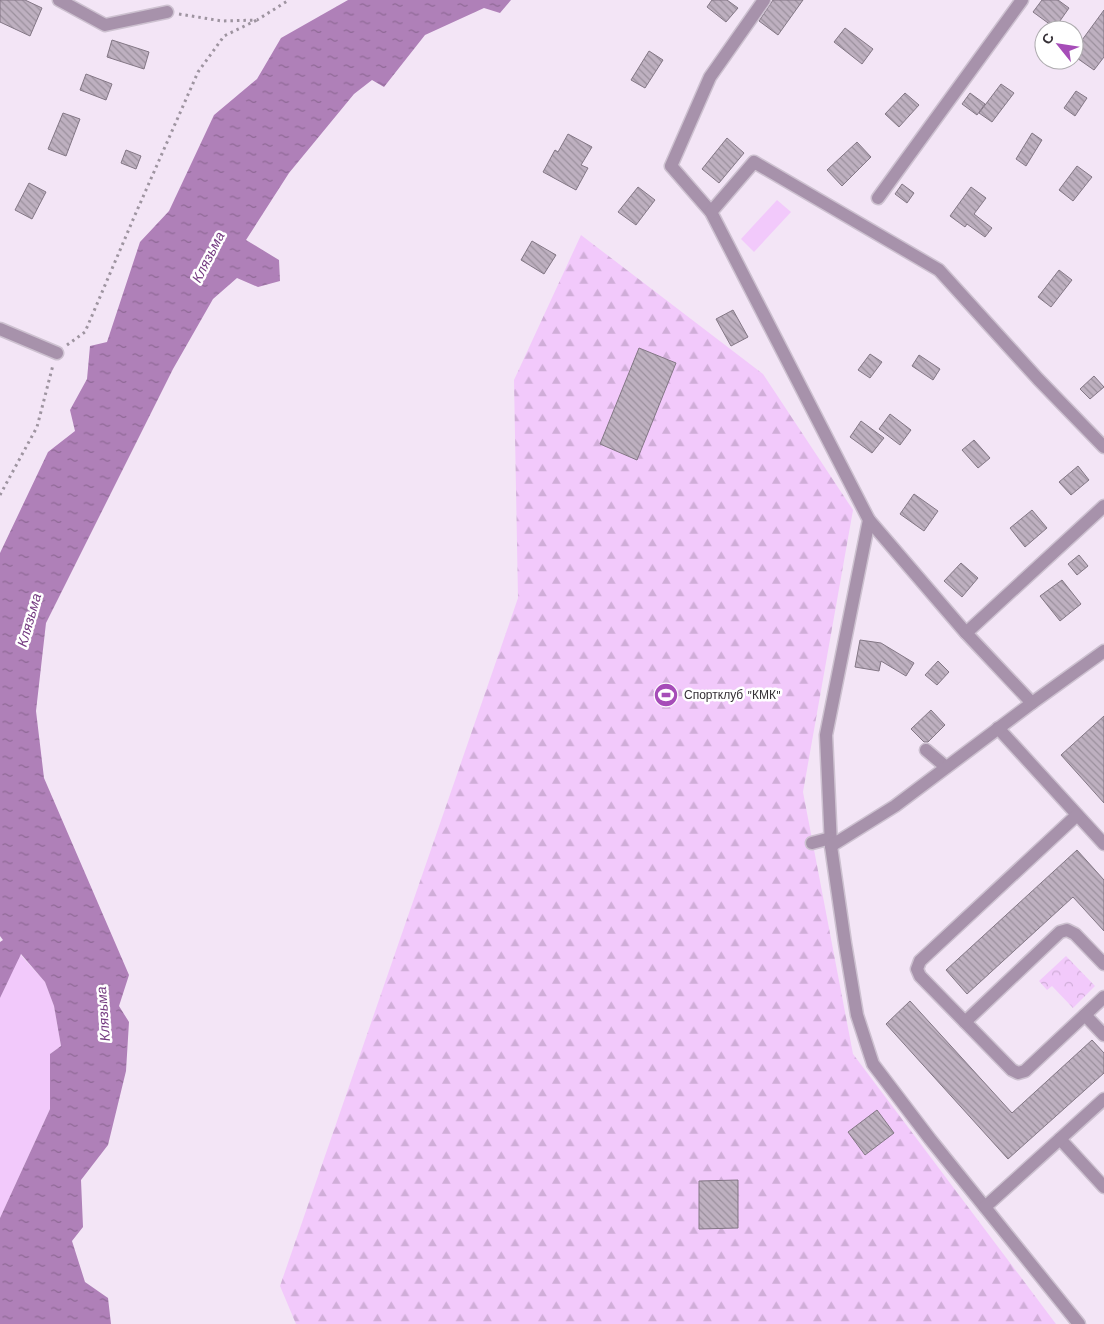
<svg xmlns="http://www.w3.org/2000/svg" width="1104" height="1324" font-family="'Work Sans',sans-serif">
	<defs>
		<pattern id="forest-firs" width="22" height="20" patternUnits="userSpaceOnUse" patternTransform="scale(1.25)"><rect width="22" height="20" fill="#f2c9fb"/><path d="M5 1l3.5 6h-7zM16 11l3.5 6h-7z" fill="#d0add8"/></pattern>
		<pattern id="park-crowns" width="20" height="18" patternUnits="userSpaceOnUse" patternTransform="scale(1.25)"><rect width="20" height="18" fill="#f2c9fb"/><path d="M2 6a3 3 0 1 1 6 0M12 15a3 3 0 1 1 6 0" fill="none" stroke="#d0add8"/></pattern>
		<pattern id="water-ripples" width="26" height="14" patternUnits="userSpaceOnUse" patternTransform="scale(1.25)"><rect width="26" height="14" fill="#af80b8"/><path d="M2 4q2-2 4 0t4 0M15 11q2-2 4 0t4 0" fill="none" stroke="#8f6996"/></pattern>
		<pattern id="building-back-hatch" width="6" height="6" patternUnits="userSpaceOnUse" patternTransform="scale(1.25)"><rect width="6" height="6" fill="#beb0c0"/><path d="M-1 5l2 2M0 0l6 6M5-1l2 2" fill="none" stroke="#9b909d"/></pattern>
	</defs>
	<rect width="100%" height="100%" fill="#f3e5f6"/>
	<g fill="#f2c9fb">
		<path d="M777,200L791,212L754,252L741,239Z"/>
		<path d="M20,954L45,982L54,1006L61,1046L50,1054V1109L0,1218V998Z"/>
	</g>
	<path fill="url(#forest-firs)" d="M581,235L763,374L853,510L803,792L853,1054L1056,1324H296L280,1286L518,598L514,380Z"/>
	<path fill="url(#park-crowns)" d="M1066,956L1095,986L1073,1008L1052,986L1047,990L1039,981Z"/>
	<path fill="url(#water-ripples)" d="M348,0H511L500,13L484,8L425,35L384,87L372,80L354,94L289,173L246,240L279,260L280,281L258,287L237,278L213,299L173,369L46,623L36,711L44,778L129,975L119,1006L129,1022L126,1071L108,1145L81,1180L83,1227L72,1241L85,1282L108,1298L111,1324H0V1218L50,1109V1054L61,1046L54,1006L45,982L21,954L0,998V942L3,940L0,936V553L48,452L75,431L70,410L87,379L90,346L107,342L140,242L169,211L214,115L257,79L281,38Z"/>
	<g fill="url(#building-back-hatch)" stroke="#837785">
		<path d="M0,0H25L42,8L30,36L0,22Z"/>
		<path d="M712,0H727L738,8L726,22L707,7Z"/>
		<path d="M773,0H803L778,35L759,21Z"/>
		<path d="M1042,0H1058L1069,8L1055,28L1033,12Z"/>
		<path d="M1104,10V57L1094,70L1074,56V51Z"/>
		<path d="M845,28L873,49L862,64L834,42Z"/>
		<path d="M112,40L149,52L144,69L107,57Z"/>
		<path d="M649,51L663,60L645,88L631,80Z"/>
		<path d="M86,74L112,84L106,100L80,90Z"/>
		<path d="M1001,84L1014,93L992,122L979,113Z"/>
		<path d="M1076,91L1087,98L1075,116L1064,108Z"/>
		<path d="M905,93L919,105L899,127L885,114Z"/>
		<path d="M970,93L985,104L977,115L962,104Z"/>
		<path d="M63,113L80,119L66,156L48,149Z"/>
		<path d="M1032,133L1042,140L1026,166L1016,159Z"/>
		<path d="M568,134L592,147L581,165L588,168L576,190L543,172L555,150L558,152Z"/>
		<path d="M727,138L744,153L719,183L702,169Z"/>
		<path d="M857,142L871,157L842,186L827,170Z"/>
		<path d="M126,150L141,156L136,169L121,163Z"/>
		<path d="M1077,166L1092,177L1073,201L1059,190Z"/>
		<path d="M29,183L46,192L32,219L15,210Z"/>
		<path d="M902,184L914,193L907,203L895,194Z"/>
		<path d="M638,187L655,200L636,225L618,212Z"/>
		<path d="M971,187L986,198L974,214L992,228L985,237L967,224L965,227L950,216Z"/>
		<path d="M532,241L556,255L544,274L521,260Z"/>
		<path d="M1059,270L1072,280L1051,307L1038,297Z"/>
		<path d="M733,310L748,337L731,346L716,319Z"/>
		<path d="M639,348L676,363L637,460L600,444Z"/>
		<path d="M870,354L882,362L870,378L858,370Z"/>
		<path d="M919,355L940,369L933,380L912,366Z"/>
		<path d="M1094,376L1104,387L1090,399L1080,389Z"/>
		<path d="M890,414L911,430L900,445L879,429Z"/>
		<path d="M861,421L884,438L872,453L850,437Z"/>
		<path d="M974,440L990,458L978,468L962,450Z"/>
		<path d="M1078,466L1089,480L1071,495L1059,482Z"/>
		<path d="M914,494L938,511L924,531L900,514Z"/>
		<path d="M1032,510L1047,528L1025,547L1010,528Z"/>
		<path d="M1079,555L1088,566L1077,575L1068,564Z"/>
		<path d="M961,563L978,578L962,597L944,581Z"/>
		<path d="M1062,580L1081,604L1060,621L1040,596Z"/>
		<path d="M860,640L881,643L914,663L906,676L881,661L879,671L855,667Z"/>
		<path d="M938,661L949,672L937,685L925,675Z"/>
		<path d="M931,710L945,725L928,742H924L911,729Z"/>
		<path d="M1104,716V803L1061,755Z"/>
		<path d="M1077,850L1104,880V931L1073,897L967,994L946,970Z"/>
		<path d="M910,1001L1012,1113L1092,1040L1104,1053V1073L1008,1159L886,1024Z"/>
		<path d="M877,1110L894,1133L865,1155L848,1132Z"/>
		<path d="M738,1180V1228L699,1229V1181Z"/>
	</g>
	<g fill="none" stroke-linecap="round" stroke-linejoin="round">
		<g stroke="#cdc1d0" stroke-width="15">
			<g id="minor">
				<path d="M59,0L105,25L167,12"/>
				<path d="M764,0L710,77L671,166L711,212L869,520L826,735L831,846L845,943L857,1015L873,1064L930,1139L1079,1324"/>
				<path d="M878,198L1022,0"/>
				<path d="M711,212L754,162L939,270L1038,379L1104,447"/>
				<path d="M0,329L57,353"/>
				<path d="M869,520L966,633L1032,703"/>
				<path d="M966,633L1104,506"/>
				<path d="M998,728L1104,844"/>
				<path d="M926,750L946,767"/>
				<path d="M812,843L831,838"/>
				<path d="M831,846L895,806L1032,703L1104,651"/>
				<path d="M1104,964L1075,934L1067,930L1060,932L965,1022L1012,1070L1018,1073L1025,1071L1104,997"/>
				<path d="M1085,1015L1104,1035"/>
				<path d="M965,1022L920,976L917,969L920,961L1077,815"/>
				<path d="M1060,1139L1104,1187"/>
				<path d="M985,1207L1104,1099"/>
			</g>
		</g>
		<g stroke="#9e94a0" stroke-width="3" stroke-dasharray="2.5 4" stroke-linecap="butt">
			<path d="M179,14L222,21L257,20L289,0"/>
			<path d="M67,345L85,332L135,215L198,72L224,36L257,20"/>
			<path d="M0,495L37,427L53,365"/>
		</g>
		<use href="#minor" stroke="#a792ab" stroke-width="12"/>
	</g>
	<defs>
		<g id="stadium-disc" transform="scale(1.25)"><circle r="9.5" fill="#a64db8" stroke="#fff"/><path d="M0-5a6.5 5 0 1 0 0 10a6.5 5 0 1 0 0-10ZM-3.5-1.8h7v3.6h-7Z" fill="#fff"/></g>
	</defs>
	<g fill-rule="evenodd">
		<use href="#stadium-disc" x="666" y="695"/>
	</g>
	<g text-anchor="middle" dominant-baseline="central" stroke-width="5" stroke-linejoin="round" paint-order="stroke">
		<g font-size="12" fill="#353036" stroke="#fff" text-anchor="start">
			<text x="684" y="695">Спортклуб "КМК"</text>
		</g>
		<g font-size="14" font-style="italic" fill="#743a80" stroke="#fff">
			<text transform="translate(208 257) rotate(-63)">Клязьма</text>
			<text transform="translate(29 620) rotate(-74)">Клязьма</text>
			<text transform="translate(103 1014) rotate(-94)">Клязьма</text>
		</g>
	</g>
	<g transform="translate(1059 45) rotate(300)"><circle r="24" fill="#ffffff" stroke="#aeacaf"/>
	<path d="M0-4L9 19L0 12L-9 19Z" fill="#a64db8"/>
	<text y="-8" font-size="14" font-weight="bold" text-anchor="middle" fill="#353036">С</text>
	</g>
</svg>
